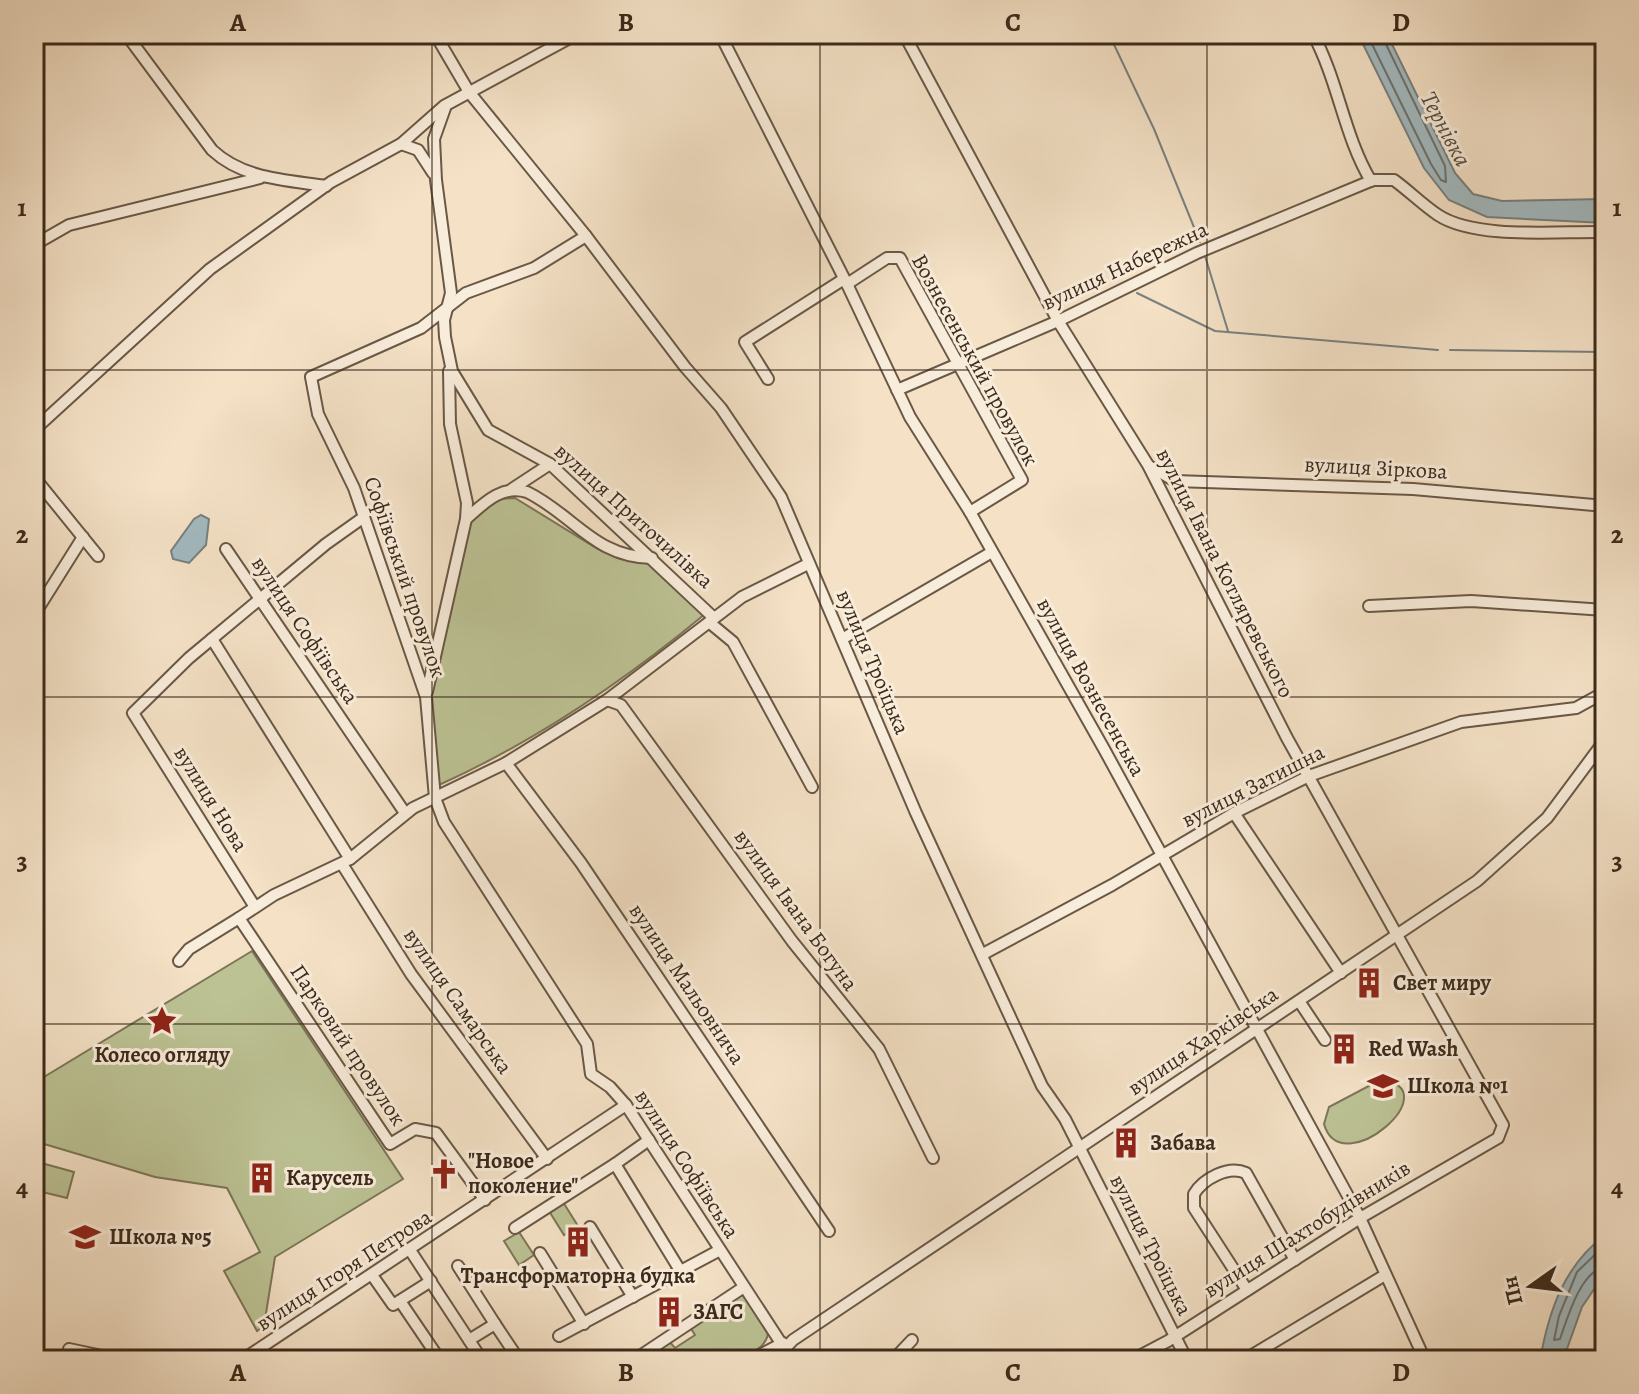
<svg xmlns="http://www.w3.org/2000/svg" width="1639" height="1394" font-family="Alegreya,serif">
	<rect width="100%" height="100%" fill="#f4e1c6"/>
	<filter id="stains"><feTurbulence type="fractalNoise" baseFrequency=".0025" numOctaves="4"/><feColorMatrix values="0 0 0 0 .2 0 0 0 0 .09 0 0 0 0 .02 0 0 0 .5 -.17"/></filter>
	<radialGradient id="worn" r=".72"><stop offset=".6" stop-color="#630" stop-opacity="0"/><stop offset="1" stop-color="#630" stop-opacity=".3"/></radialGradient>
	<g fill="#bcc294" stroke="#7c7658" stroke-width="2">
		<path d="M515,498L598,549L620,559L649,562L705,614C623,682 538,740 441,784L432,782L424,695L456,560L472,515L499,499Z"/>
		<path d="M252,951L403,1179L275,1257L264,1326L257,1331L224,1271L260,1252L227,1188L155,1177L34,1141V1083Z"/>
		<path d="M1380,1080C1452,1087 1341,1184 1324,1124L1329,1107Z"/>
		<path d="M34,1161L74,1172L67,1198L34,1190Z"/>
		<path d="M563,1202L578,1226L564,1235L549,1211Z"/>
		<path d="M519,1232L534,1255L519,1265L504,1241Z"/>
		<path d="M739,1295L746,1296L768,1334C760,1372 671,1360 640,1360L669,1341L675,1348L695,1335L690,1327L713,1312L716,1315L720,1312L719,1307Z"/>
	</g>
	<g fill="#a2bac1" stroke="#79807f" stroke-width="2">
		<path d="M1358,34H1387L1455,173L1473,194L1502,201L1605,199V223L1487,217L1449,200L1424,168Z"/>
		<path d="M201,515L209,519L206,545L189,563L173,559L171,551L194,519Z"/>
		<path d="M1605,1235V1273L1582,1307L1563,1360H1540C1549,1310 1564,1266 1605,1235Z"/>
	</g>
	<g fill="none" stroke-linecap="round" stroke-linejoin="round">
		<g stroke="#6f726e" stroke-width="2">
			<path d="M1367,34L1431,164L1441,180L1446,182L1445,166L1381,34"/>
			<path d="M1605,1245L1577,1272L1559,1316L1554,1340L1560,1339C1567,1319 1581,1270 1605,1267"/>
		</g>
		<g stroke="#79807f" stroke-width="2">
			<path d="M1109,34L1154,129L1200,242"/>
			<path d="M1205,256L1228,331"/>
			<path d="M1137,293L1215,331L1438,350"/>
			<path d="M1450,350L1605,352"/>
		</g>
		<g stroke="#6a5846" stroke-width="14">
			<g id="minor">
				<path d="M126,34L212,150C243,179 286,180 326,186"/>
				<path d="M435,34L469,92L586,236L685,367L721,408L781,497L916,813L1042,1086L1065,1119L1187,1360"/>
				<path d="M720,34L847,284L910,417L970,512L1104,749L1360,1218L1425,1360"/>
				<path d="M904,34L1058,321L1148,465L1287,738L1503,1125L1498,1138L1360,1218L1168,1341L1132,1360"/>
				<path d="M1313,34C1339,83 1344,136 1371,181"/>
				<path d="M445,108L434,139L436,180L451,293L444,320L445,337L452,371L488,430L550,464L714,618"/>
				<path d="M401,144L418,150L433,173"/>
				<path d="M586,236L534,268L466,293L421,328L311,377L318,414L354,488L426,697L435,798L444,822L587,1044L591,1074L610,1087L626,1105L792,1360"/>
				<path d="M34,245L69,225L260,178"/>
				<path d="M847,284L887,258H900L1022,480L970,512"/>
				<path d="M449,371L450,424L467,503L466,519"/>
				<path d="M768,379L745,342L844,279"/>
				<path d="M897,390L1058,321L1197,253L1373,180H1394C1409,191 1423,205 1438,215C1476,240 1560,231 1605,232"/>
				<path d="M34,430L210,269L331,182L401,144L444,106L577,34"/>
				<path d="M1149,466L1175,481L1413,489L1605,506"/>
				<path d="M34,477L98,556"/>
				<path d="M512,489L550,464"/>
				<path d="M226,549L405,813"/>
				<path d="M1369,606L1471,601L1605,610"/>
				<path d="M34,615L83,537"/>
				<path d="M710,623L733,642L812,787"/>
				<path d="M212,639L350,859"/>
				<path d="M842,639L992,552"/>
				<path d="M427,692L466,519C483,504 502,484 527,492C574,515 594,557 652,558"/>
				<path d="M607,700L621,705L792,941L879,1049L933,1158"/>
				<path d="M506,763L581,863L829,1231"/>
				<path d="M1234,813L1341,973"/>
				<path d="M342,864L411,974L547,1159"/>
				<path d="M255,907L133,713L189,658L326,544L364,517"/>
				<path d="M239,918L274,895L350,859L413,808L506,763L607,700L742,597L808,564"/>
				<path d="M983,954L1112,885L1234,813L1309,776L1461,722L1576,708L1605,692"/>
				<path d="M179,961L189,949L239,918L390,1144L415,1129L436,1133L485,1200"/>
				<path d="M1299,1001L1325,1040"/>
				<path d="M615,1164L649,1140"/>
				<path d="M590,1227L633,1297"/>
				<path d="M515,1228L615,1164L681,1272"/>
				<path d="M410,1250L482,1360"/>
				<path d="M540,1253L584,1324"/>
				<path d="M458,1266L495,1324"/>
				<path d="M372,1275L393,1305L431,1281"/>
				<path d="M1247,1290L1194,1208V1194C1203,1179 1228,1165 1246,1173L1295,1260"/>
				<path d="M400,1301L440,1360"/>
				<path d="M559,1336L720,1250"/>
				<path d="M469,1340L495,1324L519,1360"/>
				<path d="M69,1349L107,1357V1360"/>
				<path d="M242,1360L626,1105"/>
				<path d="M308,1360L313,1357L315,1360"/>
				<path d="M634,1360L744,1287"/>
				<path d="M750,1360L783,1343"/>
				<path d="M774,1360L793,1340L1477,881L1547,818L1605,740"/>
				<path d="M893,1360L912,1340"/>
				<path d="M1244,1360L1385,1275"/>
			</g>
		</g>
		<use href="#minor" stroke="#f8ecda" stroke-width="10"/>
	</g>
	<path fill="none" stroke="#3c2a1b" stroke-width="2" stroke-opacity="0.55" d="M432,34V1360M820,34V1360M1207,34V1360M34,370H1605M34,697H1605M34,1024H1605"/>
	<defs>
		<g id="building-bare" transform="scale(2.4)"><path d="M-4-6H4V6H1V3H-1V6H-4ZM-2.5-4.3h1.7v1.8h-1.7ZM.8-4.3h1.7v1.8H.8ZM-2.5-1h1.7V.8h-1.7ZM.8-1h1.7V.8H.8Z" fill="#8f2418" stroke="#f8ecda" stroke-width="2.5" paint-order="stroke"/></g>
		<g id="sight-bare" transform="scale(2.4)"><path d="M0-6L1.8-2.2L6-1.7L2.9 1.2L3.7 5.4L0 3.3L-3.7 5.4L-2.9 1.2L-6-1.7L-1.8-2.2Z" fill="#8f2418" stroke="#f8ecda" stroke-width="2.5" paint-order="stroke"/></g>
		<g id="school-bare" transform="scale(2.4)"><path d="M0-5L7-2L0 1L-7-2ZM-4 1L0 2.5L4 1V4Q0 6-4 4Z" fill="#8f2418" stroke="#f8ecda" stroke-width="2.5" paint-order="stroke"/></g>
		<g id="church-bare" transform="scale(2.4)"><path d="M-1.2-6h2.4v3.5h3.3v2.4h-3.3V6h-2.4V-.1h-3.3v-2.4h3.3Z" fill="#8f2418" stroke="#f8ecda" stroke-width="2.5" paint-order="stroke"/></g>
	</defs>
	<g fill-rule="evenodd">
		<use href="#building-bare" x="1369" y="983"/>
		<use href="#sight-bare" x="162" y="1021"/>
		<use href="#building-bare" x="1344" y="1049"/>
		<use href="#school-bare" x="1383" y="1086"/>
		<use href="#building-bare" x="1126" y="1143"/>
		<use href="#church-bare" x="444" y="1174"/>
		<use href="#building-bare" x="262" y="1178"/>
		<use href="#school-bare" x="85" y="1237"/>
		<use href="#building-bare" x="578" y="1242"/>
		<use href="#building-bare" x="669" y="1312"/>
	</g>
	<g text-anchor="middle" dominant-baseline="central" stroke-width="6" stroke-linejoin="round" paint-order="stroke">
		<g font-size="22" fill="#3c2a1b" stroke="#f8ecda">
			<text transform="translate(1125 266) rotate(-25)">вулиця Набережна</text>
			<text transform="translate(975 360) rotate(61)">Вознесенський провулок</text>
			<text transform="translate(1376 468) rotate(3)">вулиця Зіркова</text>
			<text transform="translate(634 516) rotate(42)">вулиця Приточилівка</text>
			<text transform="translate(1225 573) rotate(63)">вулиця Івана Котляревського</text>
			<text transform="translate(405 577) rotate(71)">Софіївський провулок</text>
			<text transform="translate(305 630) rotate(56)">вулиця Софіївська</text>
			<text transform="translate(873 662) rotate(67)">вулиця Троїцька</text>
			<text transform="translate(1091 687) rotate(61)">вулиця Вознесенська</text>
			<text transform="translate(1253 786) rotate(-27)">вулиця Затишна</text>
			<text transform="translate(211 799) rotate(58)">вулиця Нова</text>
			<text transform="translate(796 910) rotate(54)">вулиця Івана Богуна</text>
			<text transform="translate(687 984) rotate(56)">вулиця Мальовнича</text>
			<text transform="translate(458 1001) rotate(55)">вулиця Самарська</text>
			<text transform="translate(1203 1041) rotate(-34)">вулиця Харківська</text>
			<text transform="translate(348 1045) rotate(56)">Парковий провулок</text>
			<text transform="translate(687 1164) rotate(57)">вулиця Софіївська</text>
			<text transform="translate(1307 1229) rotate(-32)">вулиця Шахтобудівників</text>
			<text transform="translate(1151 1245) rotate(63)">вулиця Троїцька</text>
			<text transform="translate(344 1270) rotate(-33)">вулиця Ігоря Петрова</text>
		</g>
		<g font-size="22" font-weight="bold" fill="#3c2a1b" stroke="#f8ecda" text-anchor="start">
			<text x="1393" y="983">Свет миру</text>
			<text x="1368" y="1049">Red Wash</text>
			<text x="162" y="1055" text-anchor="middle">Колесо огляду</text>
			<text x="1407" y="1086">Школа №1</text>
			<text x="1150" y="1143">Забава</text>
			<text x="468" y="1161">"Новое<tspan x="468" dy="25">поколение"</tspan></text>
			<text x="286" y="1178">Карусель</text>
			<text x="109" y="1237">Школа №5</text>
			<text x="578" y="1276" text-anchor="middle">Трансформаторна будка</text>
			<text x="693" y="1312">ЗАГС</text>
		</g>
		<g font-size="24" font-style="italic" fill="#564e44" stroke="#f8ecda">
			<text transform="translate(1446 129) rotate(62)">Тернівка</text>
		</g>
	</g>
	<rect width="1639" height="1394" fill="none" stroke="#f4e1c6" stroke-width="88"/>
	<g transform="translate(1531 1286) rotate(256)" stroke="#f8ecda" stroke-width="6" paint-order="stroke">
	<path d="M0-6L14 30L0 20L-14 30Z" fill="#3c2a1b"/>
	<text y="-12" font-size="22" font-weight="bold" text-anchor="middle" fill="#3c2a1b">Пн</text>
	</g>
	<rect x="44" y="44" width="1551" height="1306" fill="none" stroke="#3c2a1b" stroke-width="3"/>
	<g font-size="26" text-anchor="middle" font-weight="bold" fill="#3c2a1b">
		<text x="238" y="31">A</text>
		<text x="626" y="31">B</text>
		<text x="1013" y="31">C</text>
		<text x="1401" y="31">D</text>
		<text x="22" y="216">1</text>
		<text x="1617" y="216">1</text>
		<text x="22" y="543">2</text>
		<text x="1617" y="543">2</text>
		<text x="22" y="869">3</text>
		<text x="1617" y="869">3</text>
		<text x="22" y="1196">4</text>
		<text x="1617" y="1196">4</text>
		<text x="238" y="1381">A</text>
		<text x="626" y="1381">B</text>
		<text x="1013" y="1381">C</text>
		<text x="1401" y="1381">D</text>
	</g>
	<rect width="100%" height="100%" filter="url(#stains)"/>
	<rect width="100%" height="100%" fill="url(#worn)"/>
</svg>
